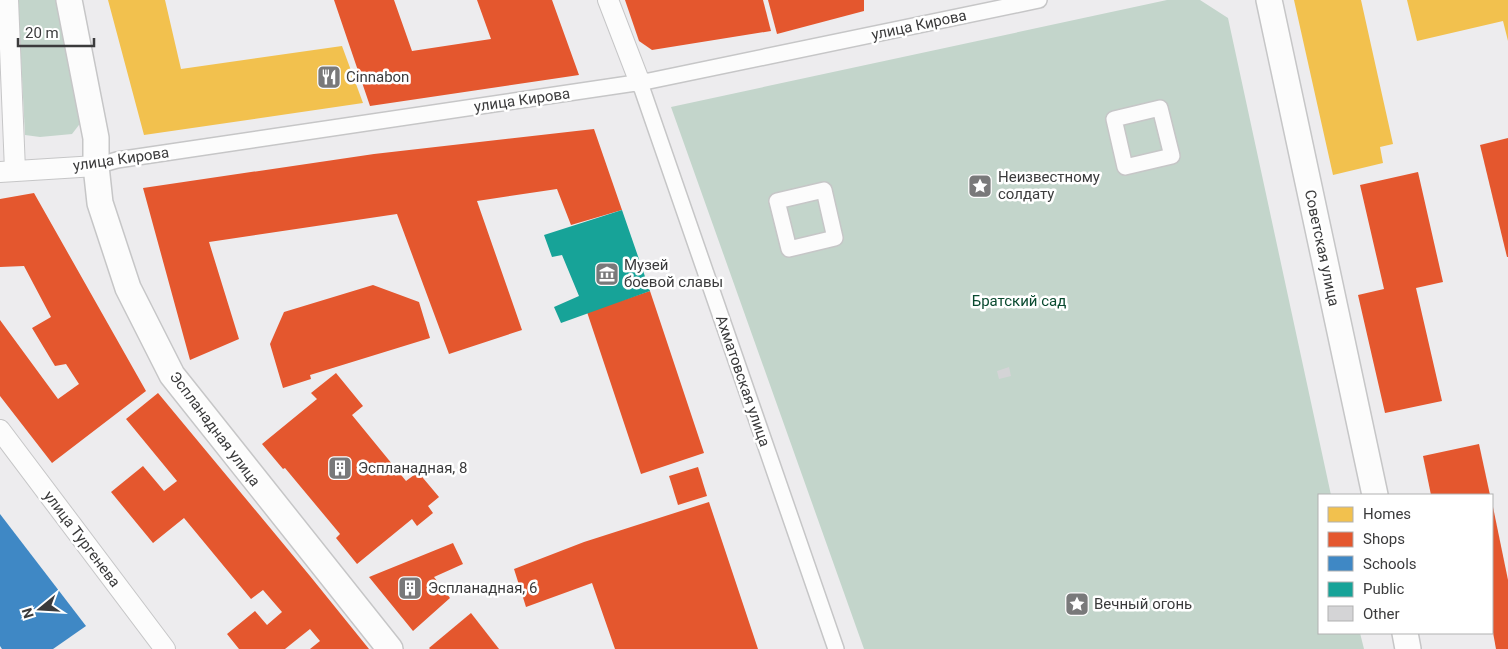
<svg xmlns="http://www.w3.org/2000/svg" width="1508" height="649" font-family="Roboto,sans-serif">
	<rect width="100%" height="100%" fill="#edecee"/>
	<g fill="#c3d5cb">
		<path d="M18,0H58L82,121L72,134L40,137L25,135Z"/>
		<path d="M1167,0H1200L1228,18L1331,495H1319V633H1360L1364,649H864L671,107Z"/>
	</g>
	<g fill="#f2c14e">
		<path d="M108,0H165L181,69L342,46L363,103L144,135Z"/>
		<path d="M1294,0H1361L1393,144L1380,147L1383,163L1333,175Z"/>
		<path d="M1407,0H1508V41L1503,21L1417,41Z"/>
	</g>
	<g fill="#e4572e">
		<path d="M334,0H394L412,51L491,39L477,0H552L579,75L370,106Z"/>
		<path d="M625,0H763L771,31L652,50L639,41Z"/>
		<path d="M768,0H864V11L777,34Z"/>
		<path d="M594,129L622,210L571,225L557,189L477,201L522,330L449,354L397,214L209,242L239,339L190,360L143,188L374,154Z"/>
		<path d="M1508,138V257H1507L1480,145Z"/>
		<path d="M1418,172L1443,282L1416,288L1442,401L1385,413L1358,295L1384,289L1360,185Z"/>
		<path d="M34,193L146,391L52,463L0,396V320L58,399L79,384L66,364L55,366L32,328L51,317L24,266L0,267V199Z"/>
		<path d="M373,285L419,302L430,338L310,375L311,379L283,388L270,344L284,312Z"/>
		<path d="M650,291L704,453L641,474L587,312Z"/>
		<path d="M336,373L363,406L352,415L406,481L418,472L439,497L428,506L433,513L417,526L412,519L357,564L336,538L340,534L285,468L283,469L262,444L317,399L311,393Z"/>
		<path d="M158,393L310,576L369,649H310L320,641L310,629L285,649H239L227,634L255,611L267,625L282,612L263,590L251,599L184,518L153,543L111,492L143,466L164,491L177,481L126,419Z"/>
		<path d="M1479,444L1490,495H1431L1423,456Z"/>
		<path d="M698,467L707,496L678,505L669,476Z"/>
		<path d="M709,502L758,649H615L592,583L526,607L514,569L584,542Z"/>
		<path d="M1493,507L1508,580V649H1496L1492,627Z"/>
		<path d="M453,543L463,564L434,577L450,598L413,631L369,577Z"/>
		<path d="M471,613L499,649H430L429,648Z"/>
	</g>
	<path fill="#3f88c5" d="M0,514L86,626L53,649H2L0,646Z"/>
	<path fill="#17a398" d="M622,210L650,291L561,323L554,307L579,296L562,255L552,257L544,235Z"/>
	<path fill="#d4d4d6" d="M1009,367L1011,376L999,379L997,371Z"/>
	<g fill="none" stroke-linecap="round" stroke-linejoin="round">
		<g stroke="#c6c6c7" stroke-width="18">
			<g id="pedestrian">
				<path d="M640,83L836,649"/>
				<path d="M1160,108L1172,156L1125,167L1114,119Z"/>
				<path d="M96,166L117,160L649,81L1039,0"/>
				<path d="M824,190L835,238L789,249L777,201Z"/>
			</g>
		</g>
		<g stroke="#c6c6c7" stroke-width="22">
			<g id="minor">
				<path d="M8,0L15,170"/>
				<path d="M608,0L640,83"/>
				<path d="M0,172L96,166"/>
				<path d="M0,430L165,649"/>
			</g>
		</g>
		<g stroke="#c6c6c7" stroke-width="28">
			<g id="tertiary">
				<path d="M69,0L96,138V166L100,203L128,288L172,375L390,649"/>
				<path d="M1269,0L1375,495"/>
				<path d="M1405,633L1408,649"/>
			</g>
		</g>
		<use href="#pedestrian" stroke="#fcfcfc" stroke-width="15"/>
		<use href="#minor" stroke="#fcfcfc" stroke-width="20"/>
		<use href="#tertiary" stroke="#fcfcfc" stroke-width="25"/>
	</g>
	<defs>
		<g id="restaurant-square" transform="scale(1.25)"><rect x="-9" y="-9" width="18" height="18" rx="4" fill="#79797a" stroke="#fff"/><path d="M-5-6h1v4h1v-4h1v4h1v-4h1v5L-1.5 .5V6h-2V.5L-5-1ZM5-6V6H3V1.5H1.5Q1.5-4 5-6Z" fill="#fff"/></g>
		<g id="sight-square" transform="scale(1.25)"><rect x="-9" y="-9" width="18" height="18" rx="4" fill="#79797a" stroke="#fff"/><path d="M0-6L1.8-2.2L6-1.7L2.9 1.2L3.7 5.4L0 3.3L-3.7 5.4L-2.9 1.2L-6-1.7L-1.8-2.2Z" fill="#fff"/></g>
		<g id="museum-square" transform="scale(1.25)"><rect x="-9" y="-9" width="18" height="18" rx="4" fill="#79797a" stroke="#fff"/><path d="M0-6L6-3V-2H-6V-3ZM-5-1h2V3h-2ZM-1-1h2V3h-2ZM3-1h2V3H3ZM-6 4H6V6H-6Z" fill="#fff"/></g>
		<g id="building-square" transform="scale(1.25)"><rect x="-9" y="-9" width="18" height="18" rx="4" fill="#79797a" stroke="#fff"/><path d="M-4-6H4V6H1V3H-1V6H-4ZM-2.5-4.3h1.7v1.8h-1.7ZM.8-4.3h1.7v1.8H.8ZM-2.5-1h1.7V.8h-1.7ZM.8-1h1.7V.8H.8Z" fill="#fff"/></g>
	</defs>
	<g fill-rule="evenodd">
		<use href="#restaurant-square" x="329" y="77"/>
		<use href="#sight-square" x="980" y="186"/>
		<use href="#museum-square" x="607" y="274"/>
		<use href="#building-square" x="340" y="468"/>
		<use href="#building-square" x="410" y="588"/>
		<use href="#sight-square" x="1077" y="604"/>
	</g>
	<g text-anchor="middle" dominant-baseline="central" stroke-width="5" stroke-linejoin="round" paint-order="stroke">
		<g font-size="15" fill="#3b3b3c" stroke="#fff">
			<text transform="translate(919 25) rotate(-12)">улица Кирова</text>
			<text transform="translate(522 100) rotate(-8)">улица Кирова</text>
			<text transform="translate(121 159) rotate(-8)">улица Кирова</text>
			<text transform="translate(1322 248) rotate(78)">Советская улица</text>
			<text transform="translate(743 381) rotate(71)">Ахматовская улица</text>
			<text transform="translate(215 429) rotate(53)">Эспланадная улица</text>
			<text transform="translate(82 539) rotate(53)">улица Тургенева</text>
		</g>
		<g font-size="15" fill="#3b3b3c" stroke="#fff" text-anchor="start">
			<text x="346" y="77">Cinnabon</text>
			<text x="998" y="177">Неизвестному<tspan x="998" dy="17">солдату</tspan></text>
			<text x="624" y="265">Музей<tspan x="624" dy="17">боевой славы</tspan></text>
			<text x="358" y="468">Эспланадная, 8</text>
			<text x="428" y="588">Эспланадная, 6</text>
			<text x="1094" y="604">Вечный огонь</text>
		</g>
		<g font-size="15" fill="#0a4a30" stroke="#fff">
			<text x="1019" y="301">Братский сад</text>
		</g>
	</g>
	<rect x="1318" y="494" width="175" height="140" fill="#ffffff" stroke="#b1b1b1"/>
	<rect x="1328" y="507" width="25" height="15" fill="#f2c14e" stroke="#b1b1b1"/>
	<text x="1363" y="519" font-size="15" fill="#3b3b3c">Homes</text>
	<rect x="1328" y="532" width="25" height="15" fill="#e4572e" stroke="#b1b1b1"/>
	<text x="1363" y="544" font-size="15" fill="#3b3b3c">Shops</text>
	<rect x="1328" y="556" width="25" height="15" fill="#3f88c5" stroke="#b1b1b1"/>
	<text x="1363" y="569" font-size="15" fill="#3b3b3c">Schools</text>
	<rect x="1328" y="582" width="25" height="15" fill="#17a398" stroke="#b1b1b1"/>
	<text x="1363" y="594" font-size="15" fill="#3b3b3c">Public</text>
	<rect x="1328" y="606" width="25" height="15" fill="#d4d4d6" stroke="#b1b1b1"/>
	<text x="1363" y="619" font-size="15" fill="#3b3b3c">Other</text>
	<g transform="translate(40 609) rotate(252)" stroke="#ffffff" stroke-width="4" paint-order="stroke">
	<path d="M0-4L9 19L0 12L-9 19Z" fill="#3b3b3c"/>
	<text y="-8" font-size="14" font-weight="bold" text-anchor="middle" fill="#3b3b3c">N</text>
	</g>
	<path d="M18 38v8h76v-8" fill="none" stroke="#3b3b3c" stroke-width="2.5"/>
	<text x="25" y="38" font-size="15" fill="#3b3b3c" stroke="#ffffff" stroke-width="4" paint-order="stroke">20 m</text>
</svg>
